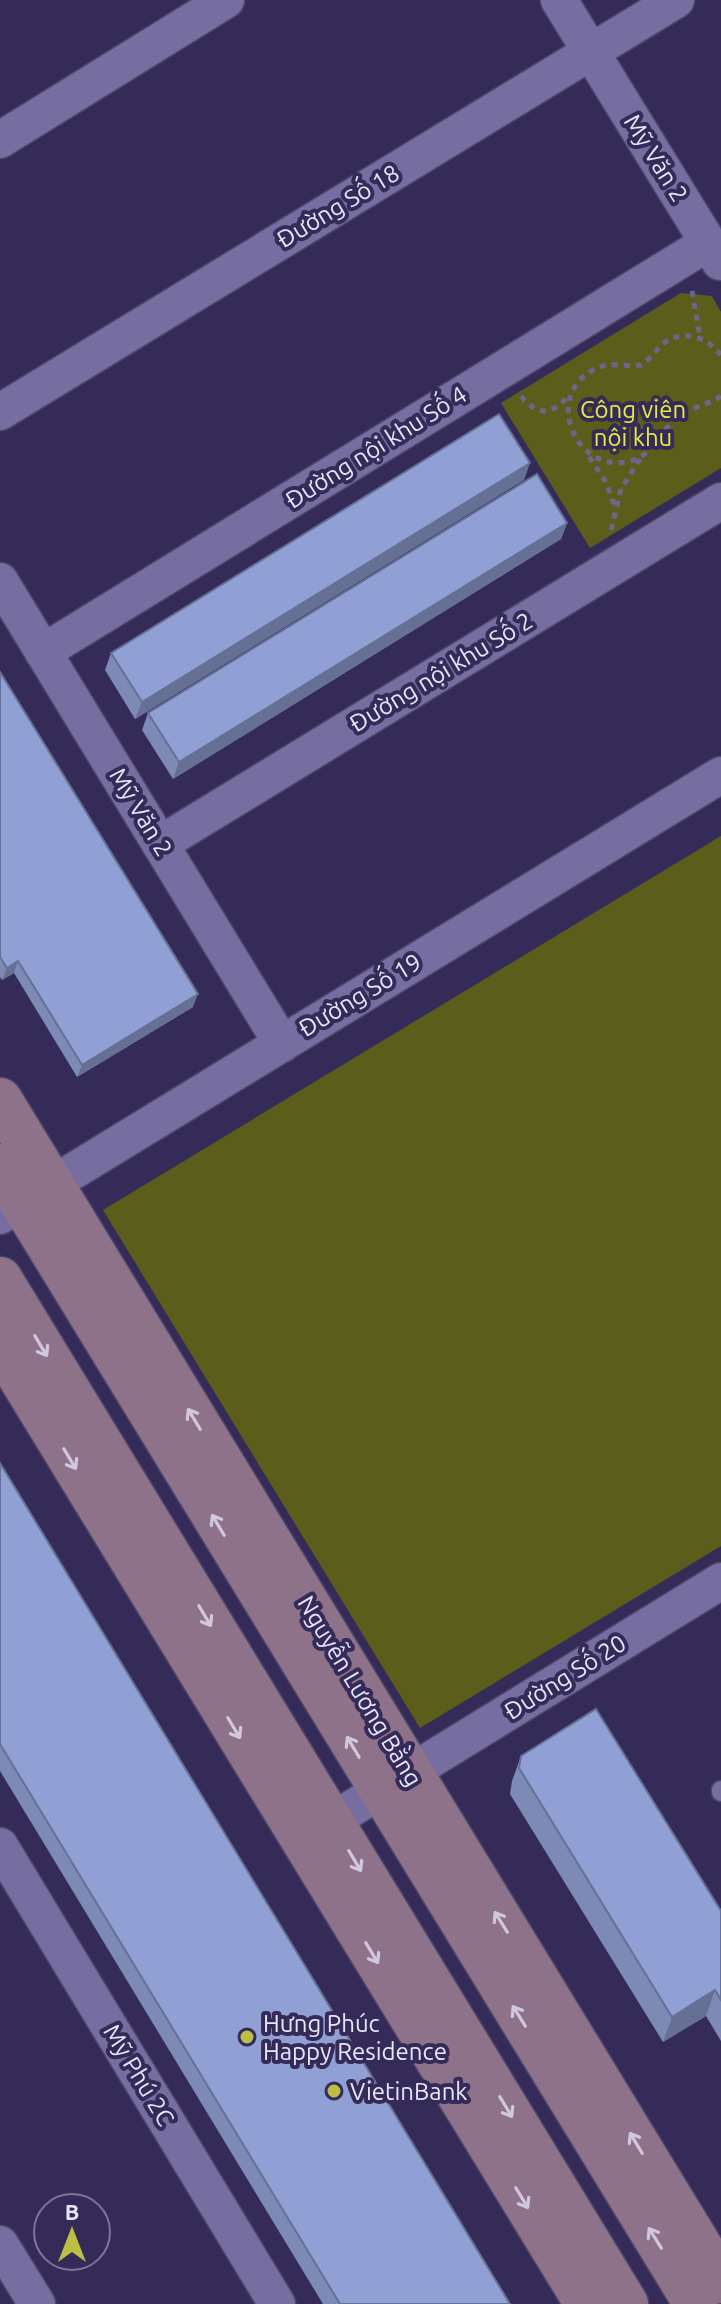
<svg xmlns="http://www.w3.org/2000/svg" width="721" height="2304" font-family="Ubuntu,sans-serif">
	<rect width="100%" height="100%" fill="#352b58"/>
	<g fill="#5b5e1b">
		<path d="M681,293L712,296L721,312V468L590,548L501,403Z"/>
		<path d="M721,836V1546L420,1728L103,1210Z"/>
	</g>
	<g fill="none" stroke-linecap="round" stroke-linejoin="round">
		<g stroke="#4e456a" stroke-width="21">
			<path id="service" d="M721,1790V1792"/>
		</g>
		<g stroke="#4e456a" stroke-width="39">
			<g id="minor">
				<path d="M559,0L720,262"/>
				<path d="M0,140L226,0"/>
				<path d="M0,412L676,0"/>
				<path d="M0,581L282,1044"/>
				<path d="M43,652L708,243"/>
				<path d="M160,844L721,501"/>
				<path d="M0,1216L721,775"/>
				<path d="M307,1836L721,1581"/>
				<path d="M0,1846L277,2304"/>
				<path d="M0,2244L37,2304"/>
			</g>
		</g>
		<g stroke="#4e456a" stroke-width="47">
			<g id="secondary">
				<path d="M0,1100L721,2281"/>
				<path d="M0,1166L696,2304"/>
				<path d="M0,1279L626,2304"/>
				<path d="M0,1344L587,2304"/>
			</g>
		</g>
		<g stroke="#6d658b" stroke-width="5" stroke-dasharray="6 6" stroke-linecap="butt">
			<path d="M692,291L700,337"/>
			<path d="M721,355C708,338 684,328 664,343C656,349 651,359 641,365C625,367 608,361 593,370C541,398 579,479 634,460C655,452 661,431 677,417C690,407 707,406 721,396"/>
			<path d="M521,396C539,418 554,414 570,394"/>
			<path d="M589,457L606,482L614,505"/>
			<path d="M611,530L621,489L640,459"/>
		</g>
		<use href="#service" stroke="#766da0" stroke-width="18"/>
		<use href="#minor" stroke="#766da0" stroke-width="36"/>
		<use href="#secondary" stroke="#8d7289" stroke-width="44"/>
	</g>
	<g fill="#7d8ab6">
		<path d="M524,480L135,719L105,670L111,653Z"/>
		<path d="M567,523L561,539L173,779L142,730L148,713Z"/>
		<path d="M0,672L193,1007L77,1077L14,973L2,980L0,977Z"/>
		<path d="M0,1463L510,2304H323L0,1771Z"/>
		<path d="M521,1756L721,1911V2041L706,2016L663,2042L510,1794L512,1781Z"/>
	</g>
	<g fill="#667094">
		<path d="M530,463L524,480L135,719L142,702Z"/>
		<path d="M567,523L561,539L173,779L179,762Z"/>
		<path d="M18,961L14,973L2,980L7,968Z"/>
		<path d="M198,994L193,1007L77,1077L82,1065Z"/>
		<path d="M715,1990L706,2016L663,2042L672,2017Z"/>
	</g>
	<g fill="#91a0d4" stroke="#667094" stroke-width="2">
		<path d="M499,414L530,463L142,702L111,653Z"/>
		<path d="M537,474L567,523L179,762L148,713Z"/>
		<path d="M0,672L198,994L82,1065L18,961L7,968L0,957Z"/>
		<path d="M0,1463L510,2304H340L0,1744Z"/>
		<path d="M596,1709L721,1911V2000L715,1990L672,2017L519,1768L521,1756Z"/>
	</g>
	<defs><path id="oneway-shaft" d="M-6 0H5M1.5-3L5.5 0L1.5 3" fill="none" stroke-width="1.6" stroke-linecap="round" stroke-linejoin="round" transform="scale(2)"/></defs>
	<g stroke="#d1c8df">
		<use href="#oneway-shaft" transform="translate(41 1346) rotate(59)"/>
		<use href="#oneway-shaft" transform="translate(194 1419) rotate(-121)"/>
		<use href="#oneway-shaft" transform="translate(70 1459) rotate(59)"/>
		<use href="#oneway-shaft" transform="translate(218 1525) rotate(-121)"/>
		<use href="#oneway-shaft" transform="translate(205 1616) rotate(59)"/>
		<use href="#oneway-shaft" transform="translate(234 1728) rotate(59)"/>
		<use href="#oneway-shaft" transform="translate(353 1747) rotate(-121)"/>
		<use href="#oneway-shaft" transform="translate(355 1861) rotate(59)"/>
		<use href="#oneway-shaft" transform="translate(501 1922) rotate(-122)"/>
		<use href="#oneway-shaft" transform="translate(372 1953) rotate(59)"/>
		<use href="#oneway-shaft" transform="translate(519 2016) rotate(-122)"/>
		<use href="#oneway-shaft" transform="translate(506 2107) rotate(59)"/>
		<use href="#oneway-shaft" transform="translate(636 2143) rotate(-121)"/>
		<use href="#oneway-shaft" transform="translate(522 2198) rotate(59)"/>
		<use href="#oneway-shaft" transform="translate(655 2238) rotate(-122)"/>
	</g>
	<g fill="#bbc045" stroke="#352b58" stroke-width="3">
		<circle cx="247" cy="2037" r="8"/>
		<circle cx="334" cy="2091" r="8"/>
	</g>
	<g text-anchor="middle" dominant-baseline="central" stroke-width="8" stroke-linejoin="round" paint-order="stroke">
		<g font-size="24" fill="#e8e5fc" stroke="#352b58">
			<text transform="translate(656 158) rotate(58)">Mỹ Văn 2</text>
			<text transform="translate(338 206) rotate(-31)">Đường Số 18</text>
			<text transform="translate(376 447) rotate(-32)">Đường nội khu Số 4</text>
			<text transform="translate(441 672) rotate(-31)">Đường nội khu Số 2</text>
			<text transform="translate(141 812) rotate(59)">Mỹ Văn 2</text>
			<text transform="translate(360 995) rotate(-31)">Đường Số 19</text>
			<text transform="translate(565 1677) rotate(-32)">Đường Số 20</text>
			<text transform="translate(360 1691) rotate(59)">Nguyễn Lương Bằng</text>
			<text transform="translate(139 2075) rotate(59)">Mỹ Phú 2C</text>
		</g>
		<g font-size="24" fill="#e3ea43" stroke="#352b58">
			<text x="633" y="409">Công viên<tspan x="633" dy="28">nội khu</tspan></text>
		</g>
		<g font-size="24" fill="#e8e5fc" stroke="#352b58" text-anchor="start">
			<text x="263" y="2023">Hưng Phúc<tspan x="263" dy="28">Happy Residence</tspan></text>
			<text x="350" y="2091">VietinBank</text>
		</g>
	</g>
	<g transform="translate(72 2232)"><circle r="38" fill="#352b58" stroke="#7d759a" stroke-width="2"/>
	<path d="M0-6L14 30L0 20L-14 30Z" fill="#bbc045"/>
	<text y="-12" font-size="22" font-weight="bold" text-anchor="middle" fill="#e8e5fc">B</text>
	</g>
</svg>
